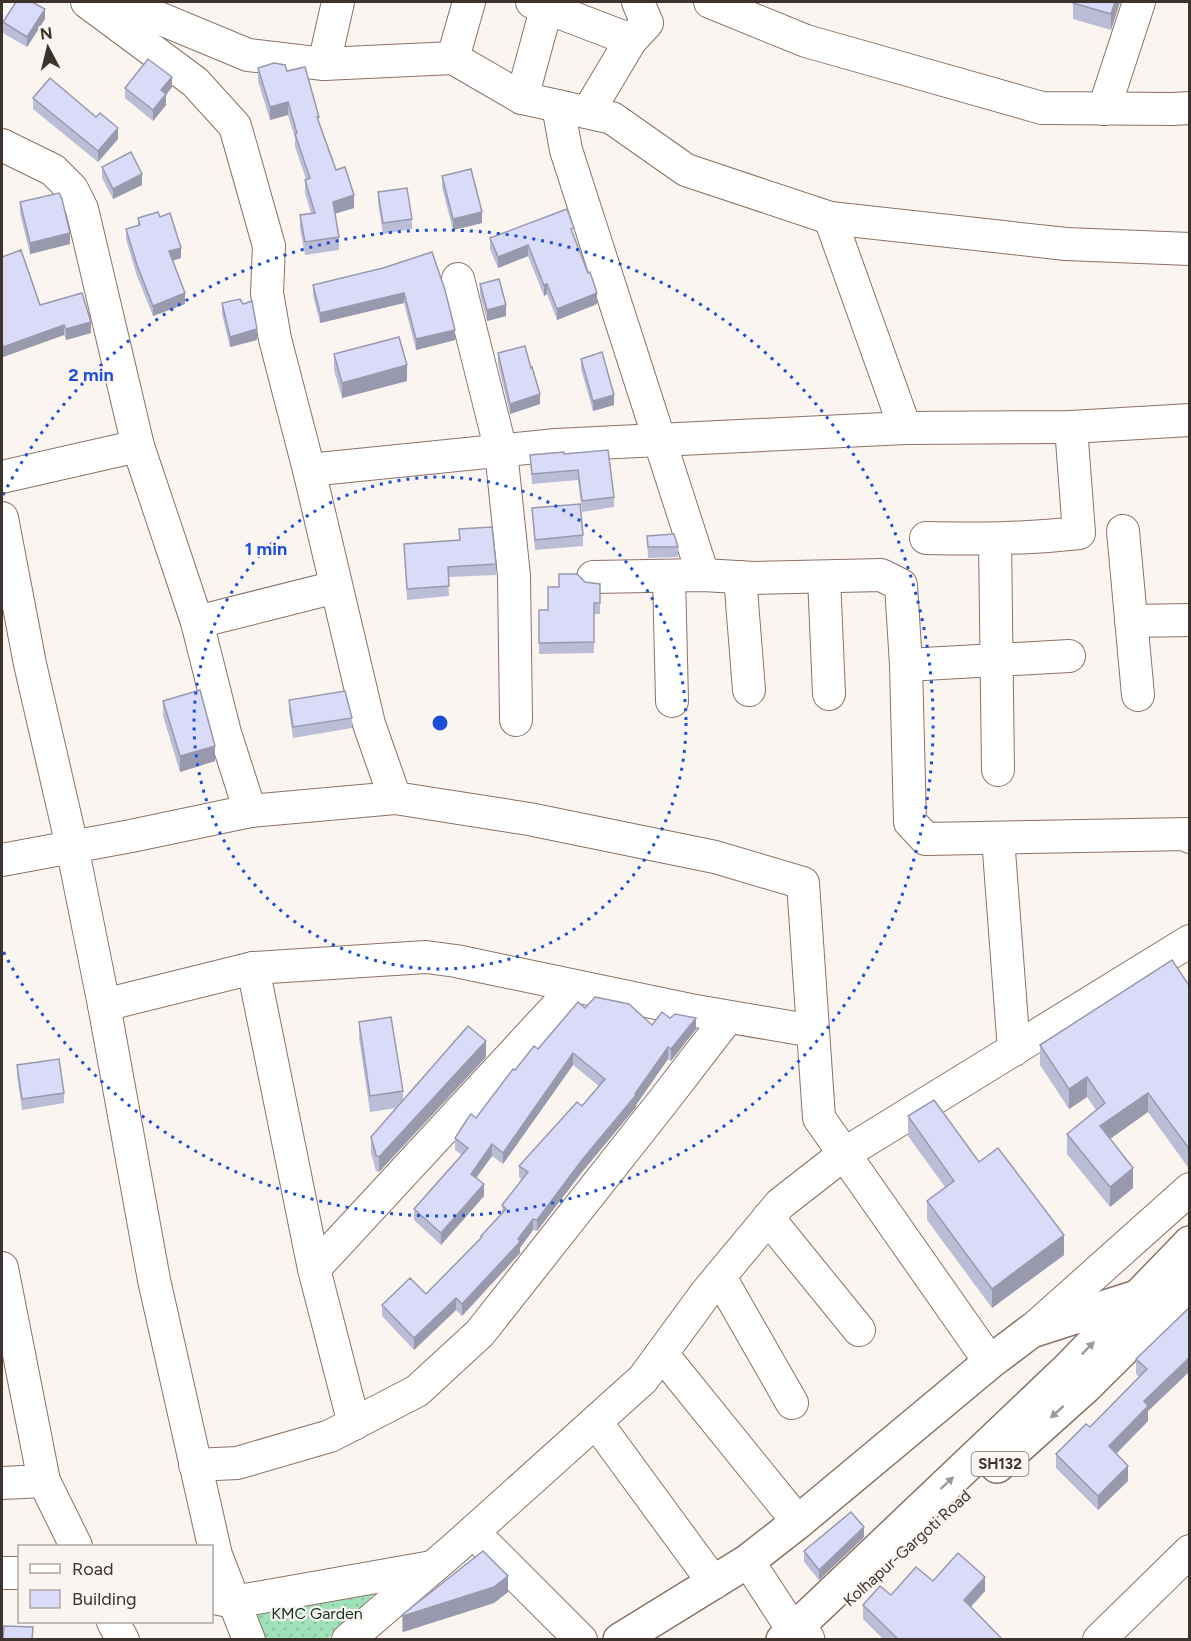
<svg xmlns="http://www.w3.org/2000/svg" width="1191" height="1641" font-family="Figtree,sans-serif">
	<defs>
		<pattern id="garden-dots" width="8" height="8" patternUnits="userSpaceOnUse" patternTransform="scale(1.5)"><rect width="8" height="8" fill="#9fe1b9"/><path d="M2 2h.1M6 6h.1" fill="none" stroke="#8ac29f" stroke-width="1.8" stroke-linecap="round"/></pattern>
	</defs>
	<rect width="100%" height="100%" fill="#fbf5f2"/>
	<path fill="url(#garden-dots)" d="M395,1574L328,1639H259L252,1599Z"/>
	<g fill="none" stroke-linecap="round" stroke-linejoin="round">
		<g stroke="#8c7264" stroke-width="34">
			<g id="minor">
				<path d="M87,2L195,82L235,126L269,246L267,293L275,339L309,470L369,724L395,798L529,819L715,857L803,883L819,1118L990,1362"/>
				<path d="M120,2L248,55L324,64L453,58"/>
				<path d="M469,2L453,58L522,98L612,118L686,170L830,218L1066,244L1190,249"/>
				<path d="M532,2L631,40"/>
				<path d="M710,2L806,41L1042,108L1173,109L1190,108"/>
				<path d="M324,64L338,2"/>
				<path d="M522,98L548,2"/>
				<path d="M558,106L566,150L703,575"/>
				<path d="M1104,109L1139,2"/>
				<path d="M588,112L631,40L647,23L638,2"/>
				<path d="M2,145L53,170L72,189L82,209L138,446L197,622L225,733L250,811L395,798"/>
				<path d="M830,218L905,428"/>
				<path d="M458,279L501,451L514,576L516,720"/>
				<path d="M309,470L556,445L905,428L1071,427L1190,420"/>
				<path d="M2,477L138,446"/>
				<path d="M2,518L30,664L72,846L104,1005L154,1280L216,1555L249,1640"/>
				<path d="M1123,531L1138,695"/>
				<path d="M926,538C978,539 1026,539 1079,533L1071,427"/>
				<path d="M995,540L998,770"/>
				<path d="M669,576L672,701"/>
				<path d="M593,577L703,575L754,578L881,575L901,585L906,665L910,822L926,839L1187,834L1190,837"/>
				<path d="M740,577L749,690"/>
				<path d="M824,577L829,694"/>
				<path d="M1131,621L1190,620"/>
				<path d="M197,622L336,587"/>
				<path d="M906,665L1069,656"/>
				<path d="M998,838L1014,1050"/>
				<path d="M2,860L131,836L250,811"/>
				<path d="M253,968L314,1269L354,1424"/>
				<path d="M104,1005L253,968L426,957L456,961L690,1010L813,1031"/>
				<path d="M768,1218L859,1330"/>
				<path d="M2,1268L44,1481L76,1546"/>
				<path d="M314,1269L575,987"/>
				<path d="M720,1277L792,1403"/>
				<path d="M1031,1331L1190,1189"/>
				<path d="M662,1354L798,1522"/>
				<path d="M596,1422L714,1583"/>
				<path d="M195,1465L237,1463L330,1436L417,1391L480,1333L664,1100L728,1017"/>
				<path d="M2,1483L44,1481"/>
				<path d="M473,1532L581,1640"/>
				<path d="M748,1561L793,1630L808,1638"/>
				<path d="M2,1573H20"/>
				<path d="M215,1598L234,1602L432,1567"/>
				<path d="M113,1622L123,1640"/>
				<path d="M348,1640L454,1549L643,1379L706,1293L780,1204L844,1154L1190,941"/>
				<path d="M1099,1640L1190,1551"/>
			</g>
		</g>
		<g stroke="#8c7264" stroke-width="36">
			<g id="major">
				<path d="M997,1466L1085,1387L1190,1283"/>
				<path d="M620,1640L748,1561L798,1522L990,1362L1031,1331L1137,1297"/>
				<path d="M783,1640L1069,1368L1190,1243"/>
			</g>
		</g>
		<use href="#minor" stroke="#fff" stroke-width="32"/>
		<use href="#major" stroke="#fff" stroke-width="33"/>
	</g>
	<g fill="#bbbcd5">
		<path d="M1120,2L1111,30L1073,19V3Z"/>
		<path d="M45,19L27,47L3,33V22Z"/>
		<path d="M258,68L287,71L319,123L336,170L354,208L335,214L339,237V250L305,255L300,228V215L311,213L305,193V180L306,179L295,147V138L288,115L270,120L258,81Z"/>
		<path d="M172,87L166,95V105L153,121L125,98V88Z"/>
		<path d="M33,98L118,139L98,162L33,109Z"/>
		<path d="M102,167L142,185L113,199L102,178Z"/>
		<path d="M442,176L482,223L453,230L442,187Z"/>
		<path d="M378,192L412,219V229L383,234L378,203Z"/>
		<path d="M20,202L70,244L30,254L20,213Z"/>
		<path d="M160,217L181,258L173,260L185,304L153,316L137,276L126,239V229L138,225V218Z"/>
		<path d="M574,236L597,304L557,320L547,294L544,296L528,256L498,268L490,249V238Z"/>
		<path d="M2,257L40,305L91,333L66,340L64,335L3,357L2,353Z"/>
		<path d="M383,268L455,340L416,350L404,303L320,323L313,295V285Z"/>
		<path d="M480,284L506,316L487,321L480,294Z"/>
		<path d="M222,303L257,340L230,347L222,314Z"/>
		<path d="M498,353L531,368L540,404L510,414L498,364Z"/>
		<path d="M334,354L407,381L342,398L334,370Z"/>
		<path d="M581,359L614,405L593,411L581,369Z"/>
		<path d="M564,454L614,497V507L582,512L578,480L532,484L530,455Z"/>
		<path d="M532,508L583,535V546L535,550Z"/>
		<path d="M459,529L496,564V575L448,577L449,596L407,600L404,544L459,540Z"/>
		<path d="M647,536L678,547V557L648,558Z"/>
		<path d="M585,582L600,584V614H594V653L539,654V610H548L559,587Z"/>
		<path d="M289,700L352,718V728L293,738L289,711Z"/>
		<path d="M163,701L215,761L180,772L163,716Z"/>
		<path d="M1190,987V1170L1148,1112L1110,1139L1133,1188L1110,1207L1067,1154V1134L1096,1110L1087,1097L1069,1109L1040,1065V1045Z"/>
		<path d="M585,1008L652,1025L670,1018L696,1029L671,1061L668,1059L636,1105V1107L582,1172L537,1231L533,1230L520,1248V1253L518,1255L462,1316L456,1310L414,1350L382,1316V1305L426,1294L481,1238V1236L502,1213V1205L522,1180L519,1177V1166L582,1106L599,1086L573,1065L503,1164L492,1156L476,1178L484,1196L441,1245L414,1220V1209L462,1155L455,1150V1138L476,1118L515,1070Z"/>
		<path d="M359,1022L403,1091V1100L486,1057L379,1172L376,1171L371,1153V1137L396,1108L370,1112L359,1038Z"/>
		<path d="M17,1065L64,1093V1103L22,1110L17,1075Z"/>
		<path d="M908,1116L979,1162L1064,1255L992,1308L927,1220V1201L945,1187L908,1136Z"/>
		<path d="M1190,1307V1371L1148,1411V1421L1116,1454L1128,1481L1098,1510L1056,1468V1454L1090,1427L1139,1377L1136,1374V1359Z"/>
		<path d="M864,1537L819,1580L804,1562V1551Z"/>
		<path d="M933,1581L985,1591L971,1607L1003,1640H884L863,1619V1605Z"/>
		<path d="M508,1592L494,1603L403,1632L402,1631V1615Z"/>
	</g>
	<g fill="#9999ae">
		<path d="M1115,2H1120L1111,30V14Z"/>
		<path d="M45,9V19L27,47V37Z"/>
		<path d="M172,77V87L166,95V105L153,121V110L161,90Z"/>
		<path d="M288,102V115L270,120V107Z"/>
		<path d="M118,128V139L98,162V151Z"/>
		<path d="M142,174V185L113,199V189Z"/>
		<path d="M354,195V208L333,214V202Z"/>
		<path d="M482,212V223L453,230V219Z"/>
		<path d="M70,233V244L30,254V243Z"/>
		<path d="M528,245V256L498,268V257Z"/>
		<path d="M181,248V258L169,262V251Z"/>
		<path d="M547,284V294L544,296V285Z"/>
		<path d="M185,293V304L153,316V306Z"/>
		<path d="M404,293V303L320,323V313Z"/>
		<path d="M597,293V304L557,320V309Z"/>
		<path d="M506,305V316L487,321V310Z"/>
		<path d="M91,322V333L66,340V329Z"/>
		<path d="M64,325V335L3,357V347Z"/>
		<path d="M257,329V340L230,347V337Z"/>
		<path d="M455,330V340L416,350V339Z"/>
		<path d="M407,365V381L342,398V383Z"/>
		<path d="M540,394V404L510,414V404Z"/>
		<path d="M614,395V405L593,411V401Z"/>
		<path d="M215,746V761L180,772V756Z"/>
		<path d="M696,1018V1029L671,1061V1049Z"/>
		<path d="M486,1041V1057L379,1172V1157Z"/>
		<path d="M668,1047V1059L636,1105V1107L582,1172L537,1231V1220L582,1160L635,1094Z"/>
		<path d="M573,1053V1065L503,1164V1153Z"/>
		<path d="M1087,1077V1097L1069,1109V1089Z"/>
		<path d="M1148,1093V1112L1100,1146V1126Z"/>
		<path d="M492,1144V1156L471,1185V1174Z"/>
		<path d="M1133,1168V1188L1110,1207V1187Z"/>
		<path d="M484,1184V1196L441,1245V1233Z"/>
		<path d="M533,1219V1230L520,1248V1253L462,1316V1304L518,1239Z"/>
		<path d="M1064,1235V1255L992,1308V1289Z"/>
		<path d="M456,1298V1310L414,1350V1338Z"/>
		<path d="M1190,1357V1371L1148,1411V1421L1109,1461V1446L1144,1401Z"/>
		<path d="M1128,1466V1481L1098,1510V1496Z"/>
		<path d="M864,1527V1537L819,1580V1570Z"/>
		<path d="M508,1576V1592L494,1603L403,1632V1616Z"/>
		<path d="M985,1577V1591L964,1614V1600Z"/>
	</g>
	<g fill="#dadbf8" stroke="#9999ae" stroke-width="1.5">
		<path d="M16,2H32L45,9L27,37L3,22Z"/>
		<path d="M1074,2H1115L1111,14L1073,3Z"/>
		<path d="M148,59L172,77L161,90L166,94L153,110L125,88Z"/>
		<path d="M274,63L285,65L287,71L305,67L319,117H317L336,170L345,167L354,195L333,202L339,237L305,242L300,215L315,213L305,180L310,178L295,134L297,133L288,102L270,107L258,68Z"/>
		<path d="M50,78L96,117L100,113L118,128L98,151L33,98Z"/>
		<path d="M131,152L142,174L113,189L102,167Z"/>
		<path d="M471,169L482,212L453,219L442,176Z"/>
		<path d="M407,188L412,219L383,223L378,192Z"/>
		<path d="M59,193L62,199L70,233L30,243L20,202Z"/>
		<path d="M567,209L574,228L571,229L588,273L590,272L597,293L557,309L547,284L544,285L528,245L498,257L490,238Z"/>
		<path d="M158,212L160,217L170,213L181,248L169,251L185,293L153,306L137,265L126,229L140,225L138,218Z"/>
		<path d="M21,250L40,305L82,293L91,322L66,329L64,325L3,347L2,342V257Z"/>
		<path d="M432,252L445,290L455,330L416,339L404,293L320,313L313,285L383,268Z"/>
		<path d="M499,279L506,305L487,310L480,284Z"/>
		<path d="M240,299L243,304L252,301L257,329L230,337L222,303Z"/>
		<path d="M399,337L407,365L342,383L334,354Z"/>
		<path d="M525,346L531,368L532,367L540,394L510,404L498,353Z"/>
		<path d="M602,352L614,395L593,401L581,359Z"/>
		<path d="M608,450L614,497L582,501L578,470L532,474L530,455L564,452V454Z"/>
		<path d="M580,504L583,535L535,540L532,508Z"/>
		<path d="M492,527L496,564L448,567L449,586L407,589L404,544L460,540L459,529Z"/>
		<path d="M674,534L678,547H648L647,536Z"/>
		<path d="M559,574H577L585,582L600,584V603H594V642L539,643V610H548V587H559Z"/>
		<path d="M200,690L215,746L180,756L163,701Z"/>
		<path d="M345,691L352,718L293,727L289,700Z"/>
		<path d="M1172,960L1190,987V1150L1148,1093L1100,1126L1133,1168L1110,1187L1067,1134L1105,1103L1087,1077L1069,1089L1040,1045Z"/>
		<path d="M595,997L629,1004L652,1025L662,1012L670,1018L675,1014L696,1018L671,1049L668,1047L635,1094L636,1095L582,1160L537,1220L533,1219L518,1239L520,1241L518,1244L462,1304L456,1298L414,1338L382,1305L410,1278L426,1294L482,1237L481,1236L506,1209L502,1205L528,1172L519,1166L577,1102L582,1106L605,1079L573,1053L503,1153L492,1144L471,1174L484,1184L441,1233L414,1209L468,1148L455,1138L468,1118L471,1114L476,1118L513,1069L515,1070L534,1046L538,1049L578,1002L585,1008Z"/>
		<path d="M391,1017L403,1091L370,1096L359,1022Z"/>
		<path d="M468,1026L486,1041L379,1157L376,1155L371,1137Z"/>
		<path d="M59,1059L64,1093L22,1099L17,1065Z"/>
		<path d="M934,1100L979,1162L998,1148L1064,1235L992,1289L927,1201L954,1181L908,1116Z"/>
		<path d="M1190,1307V1357L1144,1401L1148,1406L1109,1446L1128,1466L1098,1496L1056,1454L1086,1424L1090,1427L1147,1369L1136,1359Z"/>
		<path d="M851,1512L864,1527L819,1570L804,1551Z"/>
		<path d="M483,1551L508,1576L494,1587L403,1616L402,1615Z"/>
		<path d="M958,1553L985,1577L964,1600L1003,1640H899L863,1605L880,1586L891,1595L916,1567L933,1581Z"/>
		<path d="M4,1626L33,1627L32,1640H3Z"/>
	</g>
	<defs><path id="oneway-solid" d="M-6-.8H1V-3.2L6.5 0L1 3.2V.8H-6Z" transform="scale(1.5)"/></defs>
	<g fill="#9e9996">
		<use href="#oneway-solid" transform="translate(1088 1348) rotate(-46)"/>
		<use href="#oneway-solid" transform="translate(1057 1412) rotate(138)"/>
		<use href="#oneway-solid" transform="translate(947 1483) rotate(-43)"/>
	</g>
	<g fill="none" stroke="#1d4ed8" stroke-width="3" stroke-dasharray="3 6">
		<circle cx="440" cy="723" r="246"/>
		<path d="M3 495A493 493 0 1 1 3 951"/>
	</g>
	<g text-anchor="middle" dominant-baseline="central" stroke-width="4.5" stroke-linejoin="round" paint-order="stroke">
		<rect fill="#fbf5f2" stroke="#776d67" stroke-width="1.5" x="971.5" y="1452" width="57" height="24" rx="4.5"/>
		<g font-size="15" font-weight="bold" fill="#3e332c">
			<text x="1000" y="1464">SH132</text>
		</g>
		<g font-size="16" fill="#3e332c" stroke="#fbf5f2">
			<text transform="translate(907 1548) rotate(-42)">Kolhapur-Gargoti Road</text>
		</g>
		<g font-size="16" fill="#0f321f" stroke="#fbf5f2">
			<text x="317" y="1613">KMC Garden</text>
		</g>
	</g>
	<circle cx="440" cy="723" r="9" fill="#1d4ed8" stroke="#fbf5f2" stroke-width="3"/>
	<g font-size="18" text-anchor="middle" font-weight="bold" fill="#1d4ed8" stroke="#fbf5f2" stroke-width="4.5" stroke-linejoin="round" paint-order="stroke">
		<text x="91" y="381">2 min</text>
		<text x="266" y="555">1 min</text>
	</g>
	<rect width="1191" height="1641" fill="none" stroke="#3e332c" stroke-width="6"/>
	<rect x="18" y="1545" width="195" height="78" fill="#fbf5f2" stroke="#afa7a3" stroke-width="1.5"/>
	<rect x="30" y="1564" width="30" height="9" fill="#ffffff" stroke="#afa7a3" stroke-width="1.5"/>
	<text x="72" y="1575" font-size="18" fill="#3e332c">Road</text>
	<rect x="30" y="1590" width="30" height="18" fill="#dadbf8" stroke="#afa7a3" stroke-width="1.5"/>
	<text x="72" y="1605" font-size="18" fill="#3e332c">Building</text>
	<g transform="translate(48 48) rotate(353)" stroke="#fbf5f2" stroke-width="4.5" paint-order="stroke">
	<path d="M0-4.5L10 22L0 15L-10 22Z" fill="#3e332c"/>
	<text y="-9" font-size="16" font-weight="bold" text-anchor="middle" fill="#3e332c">N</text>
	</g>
</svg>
